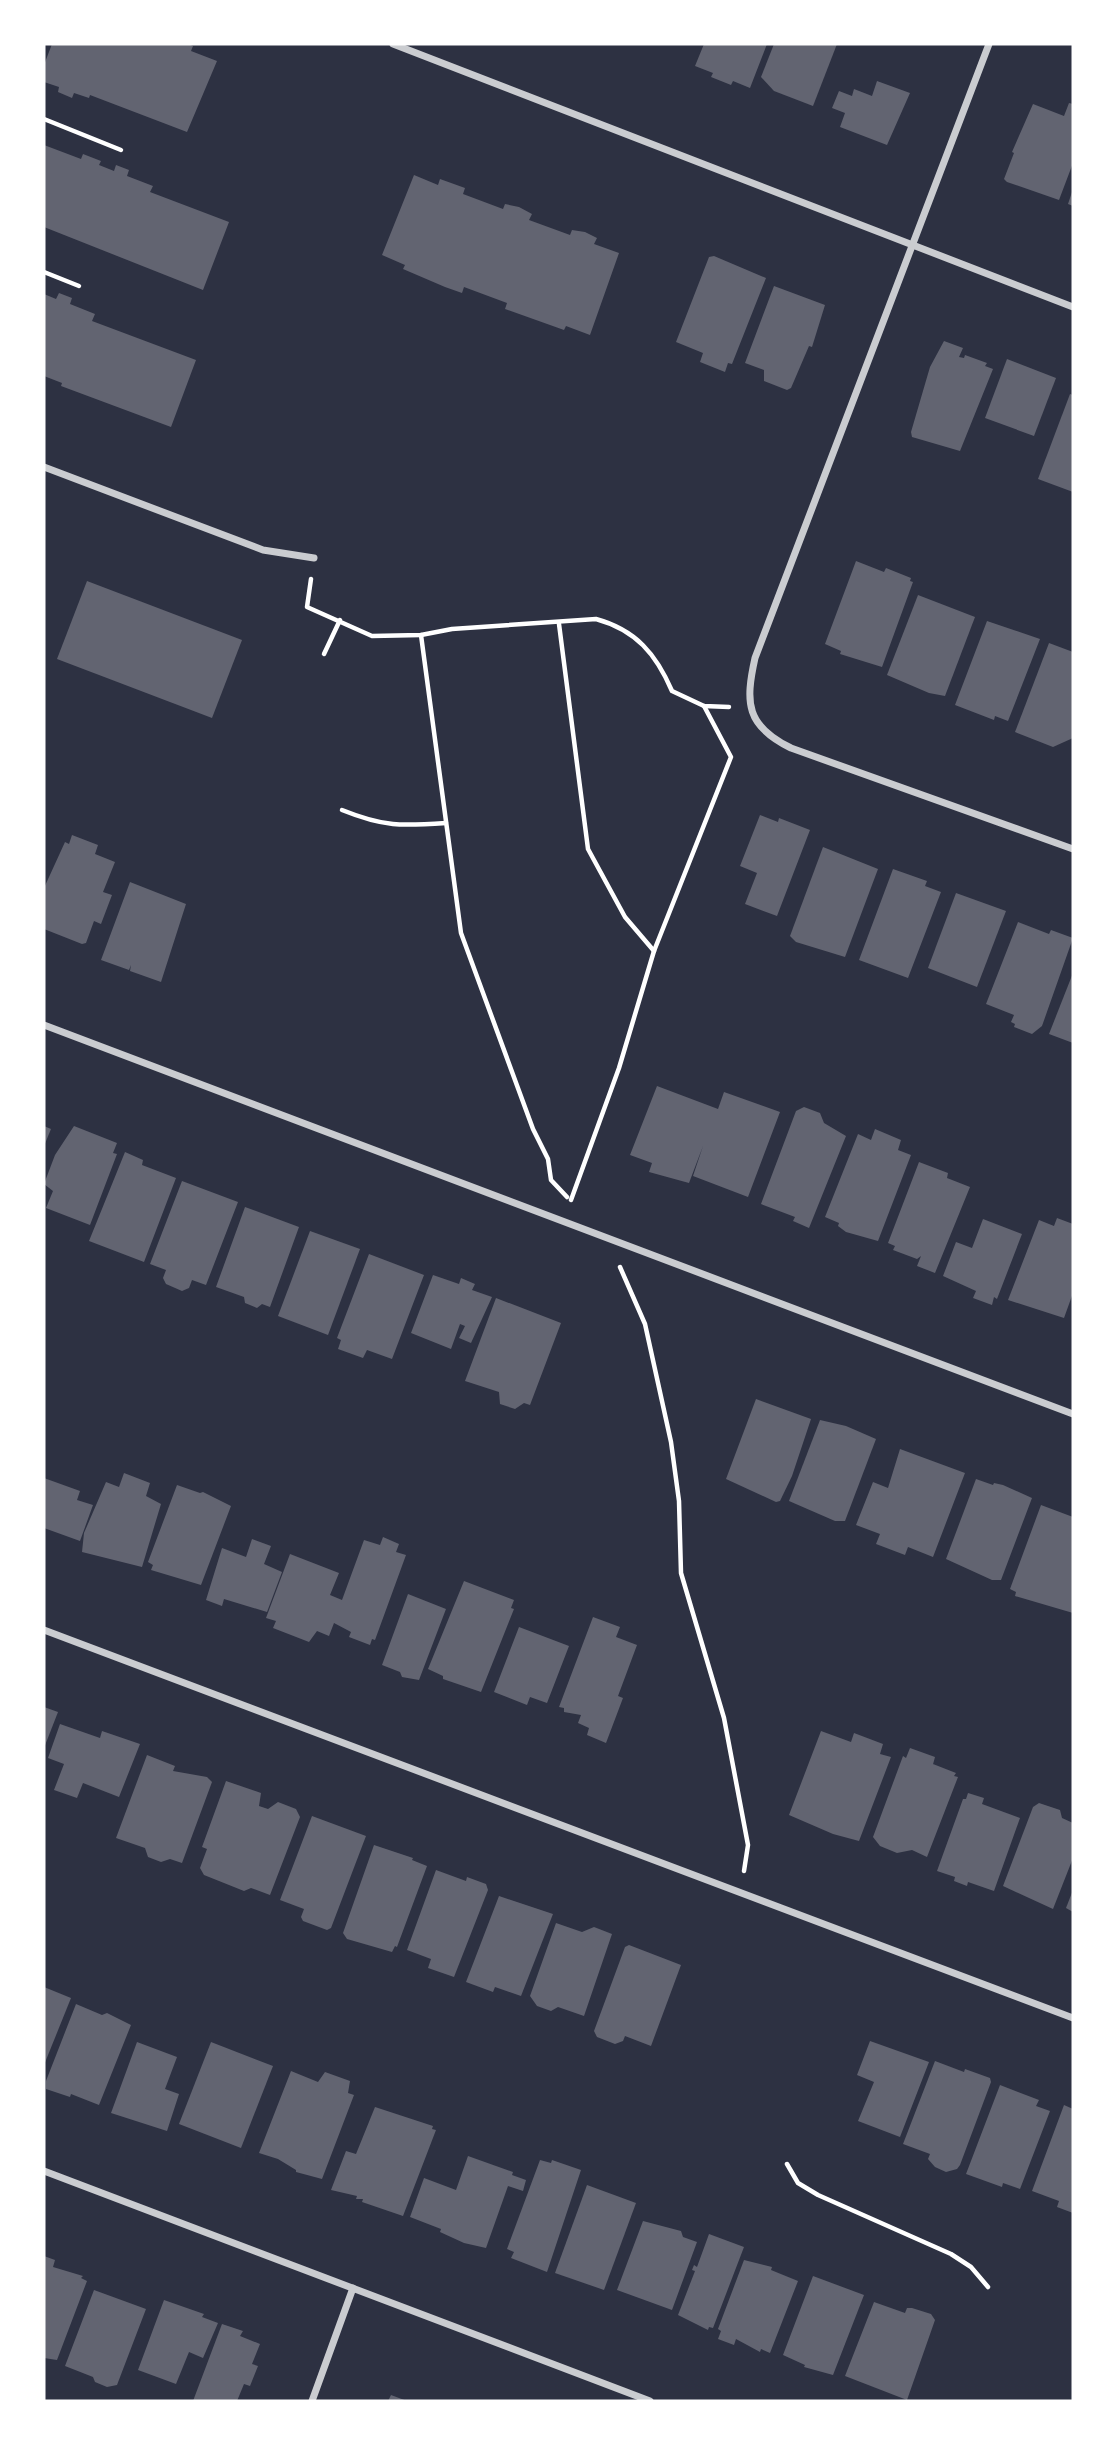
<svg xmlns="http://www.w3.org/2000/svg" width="1117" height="2445" font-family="Montserrat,sans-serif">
	<rect width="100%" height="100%" fill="#2d3142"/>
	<g fill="#626471">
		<path d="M52,44H188L193,46L191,51L217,61L187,132L90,95L89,98L74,93L72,98L58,92L59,87L44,82V65Z"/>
		<path d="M704,44H767L750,88L733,81L731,85L711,77L713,73L695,66Z"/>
		<path d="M774,44H837L813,106L774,91L761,77Z"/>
		<path d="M877,81L910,93L887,145L840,127L845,113L832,108L839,91L852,96L854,89L872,96Z"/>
		<path d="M1069,103L1073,104V163L1059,200L1007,182L1004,179L1014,153L1012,152L1033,104L1064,116Z"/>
		<path d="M44,145L81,159L83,154L101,161L99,165L114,171L116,165L129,170L127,176L153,186L150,192L229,222L203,290L44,227Z"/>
		<path d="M414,175L438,185L440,179L465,188L463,194L503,209L505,204L519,207L532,214L529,220L570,235L572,230L585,232L597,238L594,244L619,253L590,335L566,326L564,330L505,309L507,303L464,287L462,293L445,287L403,269L405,265L382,255Z"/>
		<path d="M1073,189V206L1068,204Z"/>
		<path d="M714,256L766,278L732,364L728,363L725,372L700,362L703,353L676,342L709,257Z"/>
		<path d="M774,286L825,305L812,347L809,346L791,388L787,390L764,381V370L745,363Z"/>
		<path d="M59,293L72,298L70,304L95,314L92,321L196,360L171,427L61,386L62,383L44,376V294L56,299Z"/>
		<path d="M944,341L963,348L959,357L964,358L965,355L987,363L985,366L993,369L960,451L912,437L911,432L930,367Z"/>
		<path d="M1007,359L1056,378L1034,436L985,418Z"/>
		<path d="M1070,394L1073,395V492L1038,479Z"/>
		<path d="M856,561L884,572L886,568L911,578L910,581L913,582L882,667L840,654L841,651L825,644Z"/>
		<path d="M87,581L242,640L212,718L57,659Z"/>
		<path d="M918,595L975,617L945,696L929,693L887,675Z"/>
		<path d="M987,621L1040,639L1008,721L995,716L994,720L955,705Z"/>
		<path d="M1049,643L1073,652V738L1053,747L1015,732Z"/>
		<path d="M760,815L778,822L779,818L810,830L777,916L745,904L757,873L740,866Z"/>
		<path d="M72,835L98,845L95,854L115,862L103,892L112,895L101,924L94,921L86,943L82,944L44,929V888L65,842L69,844Z"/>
		<path d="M823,847L878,869L845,957L796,942L790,936Z"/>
		<path d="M893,869L927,881L925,886L941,892L908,978L859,960Z"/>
		<path d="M130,882L186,904L161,982L130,971L131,965L129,970L101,960Z"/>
		<path d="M956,893L1006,911L977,987L928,968Z"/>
		<path d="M1018,922L1049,934L1051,930L1073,938L1042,1026L1032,1034L1014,1027L1015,1024L1011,1022L1014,1015L986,1004Z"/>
		<path d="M1073,973V1043L1049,1034Z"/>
		<path d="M657,1086L718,1109L724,1092L780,1112L748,1197L693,1176L703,1146L689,1183L649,1172L652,1163L630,1155Z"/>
		<path d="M804,1107L820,1113L824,1123L846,1136L809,1228L793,1221L795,1217L761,1204L796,1111Z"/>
		<path d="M44,1126L51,1129L44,1146Z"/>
		<path d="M74,1126L117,1143L113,1153L117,1154L90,1225L46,1208L53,1191L44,1184L55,1155Z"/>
		<path d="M875,1129L901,1140L898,1150L911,1155L878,1241L846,1232L838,1226L839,1223L825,1217L858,1134L871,1140Z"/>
		<path d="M125,1152L143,1160L142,1165L176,1178L144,1262L89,1241Z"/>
		<path d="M919,1162L948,1173L947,1178L970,1187L935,1273L917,1266L921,1256L917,1259L893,1250L895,1246L888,1243Z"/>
		<path d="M182,1181L238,1202L206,1285L192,1280L189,1288L182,1291L166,1284L163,1278L166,1270L150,1264Z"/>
		<path d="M245,1207L299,1227L270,1307L262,1304L257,1308L245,1303L244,1297L216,1287Z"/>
		<path d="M1057,1218L1073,1224V1293L1064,1318L1008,1300L1039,1220L1054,1226Z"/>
		<path d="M983,1219L1022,1234L997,1299L994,1297L992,1305L973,1298L976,1291L943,1276L956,1242L972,1248Z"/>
		<path d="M310,1231L360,1249L328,1335L278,1316Z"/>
		<path d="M369,1254L424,1275L392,1359L367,1350L363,1358L338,1349L341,1340L337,1338Z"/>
		<path d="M433,1275L459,1284L461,1278L475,1284L472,1290L492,1297L471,1343L459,1338L465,1326L460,1324L451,1349L411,1333Z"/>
		<path d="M496,1298L561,1323L530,1405L524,1403L515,1409L500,1404L499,1392L465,1381Z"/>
		<path d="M756,1399L811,1419L792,1476L780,1501L776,1502L726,1479Z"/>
		<path d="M820,1420L846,1426L876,1439L845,1521H835L789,1501Z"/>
		<path d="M900,1449L965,1473L933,1557L908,1547L905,1555L876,1544L880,1534L856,1525L873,1482L888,1488Z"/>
		<path d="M124,1473L150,1483L146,1496L161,1504L142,1567L82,1552L84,1533L106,1482L119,1487Z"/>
		<path d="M44,1478L80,1491L77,1500L93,1505L80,1541L44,1528Z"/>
		<path d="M976,1479L993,1485L994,1483L1003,1485L1032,1498L1001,1580H992L946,1559Z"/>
		<path d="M177,1485L200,1493L203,1492L231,1506L201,1585L151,1570L153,1565L148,1562Z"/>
		<path d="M1041,1505L1073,1517V1613L1015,1596L1016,1592L1010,1589Z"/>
		<path d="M383,1537L399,1544L396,1552L406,1555L375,1640L372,1639L370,1645L349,1637L351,1632L334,1623L329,1636L317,1631L309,1642L273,1628L276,1621L266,1618L290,1554L339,1573L330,1595L342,1600L364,1540L380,1545Z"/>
		<path d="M252,1539L271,1546L264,1564L282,1572L267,1612L224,1599L222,1606L206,1600L222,1548L246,1557Z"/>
		<path d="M464,1581L514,1600L511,1608L514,1609L481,1692L443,1679V1676L428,1669Z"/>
		<path d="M408,1594L446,1609L419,1680L402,1677L400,1672L382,1665Z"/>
		<path d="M593,1617L620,1627L616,1637L637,1645L618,1696L623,1698L606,1743L587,1735L589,1728L578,1723L581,1715L564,1712V1708L559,1707Z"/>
		<path d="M519,1627L569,1646L547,1703L530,1697L527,1705L494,1692Z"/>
		<path d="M44,1707L58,1712L44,1748Z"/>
		<path d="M60,1724L100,1738L102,1731L140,1744L119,1797L83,1783L77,1798L54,1790L64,1764L48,1758Z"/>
		<path d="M821,1731L851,1742L854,1733L883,1744L880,1754L891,1757L859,1841L833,1834L789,1815Z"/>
		<path d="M910,1748L935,1757L932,1768L933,1764L956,1773L954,1776L958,1777L927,1857L912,1850L897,1853L880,1846L873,1837L903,1756L906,1758Z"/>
		<path d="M147,1755L175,1766L173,1771L207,1777L212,1782L182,1863L170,1859L161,1862L148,1857L145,1848L116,1838Z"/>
		<path d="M226,1781L261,1793L259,1806L268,1809L278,1802L296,1809L300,1817L270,1895L251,1888L244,1891L204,1875L200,1868L207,1849L202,1847Z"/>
		<path d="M968,1793L984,1798L982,1804L1020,1818L994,1891L968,1882L967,1886L954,1881L955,1877L937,1871L963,1799H966Z"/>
		<path d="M1039,1803L1060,1810L1062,1818L1073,1823V1858L1053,1909L1003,1886L1033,1807Z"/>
		<path d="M312,1816L366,1836L331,1928L327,1930L303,1921L301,1917L304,1909L280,1900Z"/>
		<path d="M374,1845L413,1858L412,1860L427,1866L397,1947L395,1946L392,1952L347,1939L343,1933Z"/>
		<path d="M436,1870L466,1881L467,1877L486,1884L488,1890L454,1977L428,1968L431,1959L407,1950Z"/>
		<path d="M1073,1890V1912L1066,1908Z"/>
		<path d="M499,1896L553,1914L521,1996L495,1987L493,1992L466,1982Z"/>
		<path d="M556,1923L582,1932L594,1927L612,1934L584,2016L558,2007L551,2011L537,2006L530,1996Z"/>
		<path d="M629,1945L681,1965L651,2046L625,2036L623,2041L615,2044L597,2037L594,2031L625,1947Z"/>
		<path d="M44,1987L71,1998L44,2065Z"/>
		<path d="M76,2004L102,2015L107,2013L131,2025L99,2105L71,2094L70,2097L46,2089V2081Z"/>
		<path d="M870,2041L929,2062L900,2137L858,2121L874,2082L857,2075Z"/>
		<path d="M137,2042L177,2057L165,2089L179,2094L167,2131L111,2113Z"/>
		<path d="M211,2042L273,2066L241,2148L179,2124Z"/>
		<path d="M935,2061L964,2072L965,2069L990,2078L991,2082L960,2165L957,2169L946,2172L935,2167L928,2159L930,2154L903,2144Z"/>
		<path d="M291,2071L318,2082L325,2072L350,2081L348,2093L354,2095L322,2179L296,2172V2170L278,2159L259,2153Z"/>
		<path d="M1000,2085L1039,2100L1036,2106L1050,2111L1020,2189L1003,2183L1002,2187L966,2174Z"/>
		<path d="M1064,2105L1073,2109V2213L1057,2207L1059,2201L1032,2191Z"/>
		<path d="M375,2107L433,2126L432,2129L436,2130L403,2216L362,2202L363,2199H356L357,2196L331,2190L346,2151L356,2154Z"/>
		<path d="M468,2156L513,2172L512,2175L526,2180L523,2191L508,2186L486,2248L464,2243L440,2232L441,2229L410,2217L424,2178L456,2190Z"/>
		<path d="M540,2160L551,2163L552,2160L581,2170L547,2272L511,2258L514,2252L507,2249Z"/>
		<path d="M587,2185L636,2203L604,2290L555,2273Z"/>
		<path d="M643,2221L681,2231L683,2237L697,2242L672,2310L617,2290Z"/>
		<path d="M709,2234L744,2247L713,2328L709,2327L708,2330L678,2315L695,2271L692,2270L694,2265L697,2267Z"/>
		<path d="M44,2256L55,2260L53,2267L83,2276L81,2278L87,2281L57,2360L44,2358Z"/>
		<path d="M744,2260L772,2267L771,2270L798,2281L770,2353L761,2349L760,2352L736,2339L734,2345L718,2339L721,2331L718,2329Z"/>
		<path d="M813,2276L864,2295L833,2375L804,2367L805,2365L783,2355Z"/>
		<path d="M94,2290L146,2309L117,2385L107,2387L95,2382L93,2377L65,2366Z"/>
		<path d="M164,2300L204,2314L202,2317L218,2323L203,2358L189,2352L176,2384L138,2370Z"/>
		<path d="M874,2302L905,2313L907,2308H912L931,2314L935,2320L907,2400L845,2376Z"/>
		<path d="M222,2324L243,2331L240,2336L260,2344L252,2364L258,2366L250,2386L244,2384L237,2401H193Z"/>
		<path d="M391,2395L407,2401H388Z"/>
	</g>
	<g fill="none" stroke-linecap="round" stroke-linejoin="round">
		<g stroke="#fff" stroke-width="4.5">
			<path d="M44,119L121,150"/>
			<path d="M44,272L79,286"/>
			<path d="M311,579L307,607L372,636L421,635L452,629L596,619C636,630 656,654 672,691L704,706L729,707"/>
			<path d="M559,624L588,849L625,917L654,951"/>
			<path d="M421,635L461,933L533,1129L548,1159L551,1180L567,1197"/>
			<path d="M324,654L340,620"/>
			<path d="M342,810C384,827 401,826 446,823"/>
			<path d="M571,1200L619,1068L654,951L731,757L704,706"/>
			<path d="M620,1267L645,1324L671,1442L679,1501L681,1573L724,1718L748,1845L744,1871"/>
			<path d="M787,2164L798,2183L818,2195L951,2254L971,2267L988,2287"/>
		</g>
		<g stroke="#caccd0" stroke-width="7">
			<path d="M393,44L1073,307"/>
			<path d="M989,44L755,658C745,703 746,726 791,748L1073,849"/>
			<path d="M44,467L263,550L314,558"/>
			<path d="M44,1025L1073,1414"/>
			<path d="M44,1630L1073,2018"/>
			<path d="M44,2171L650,2401"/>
			<path d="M312,2401L353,2288"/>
		</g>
	</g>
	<rect width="1117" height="2445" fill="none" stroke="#ffffff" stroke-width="91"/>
</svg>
